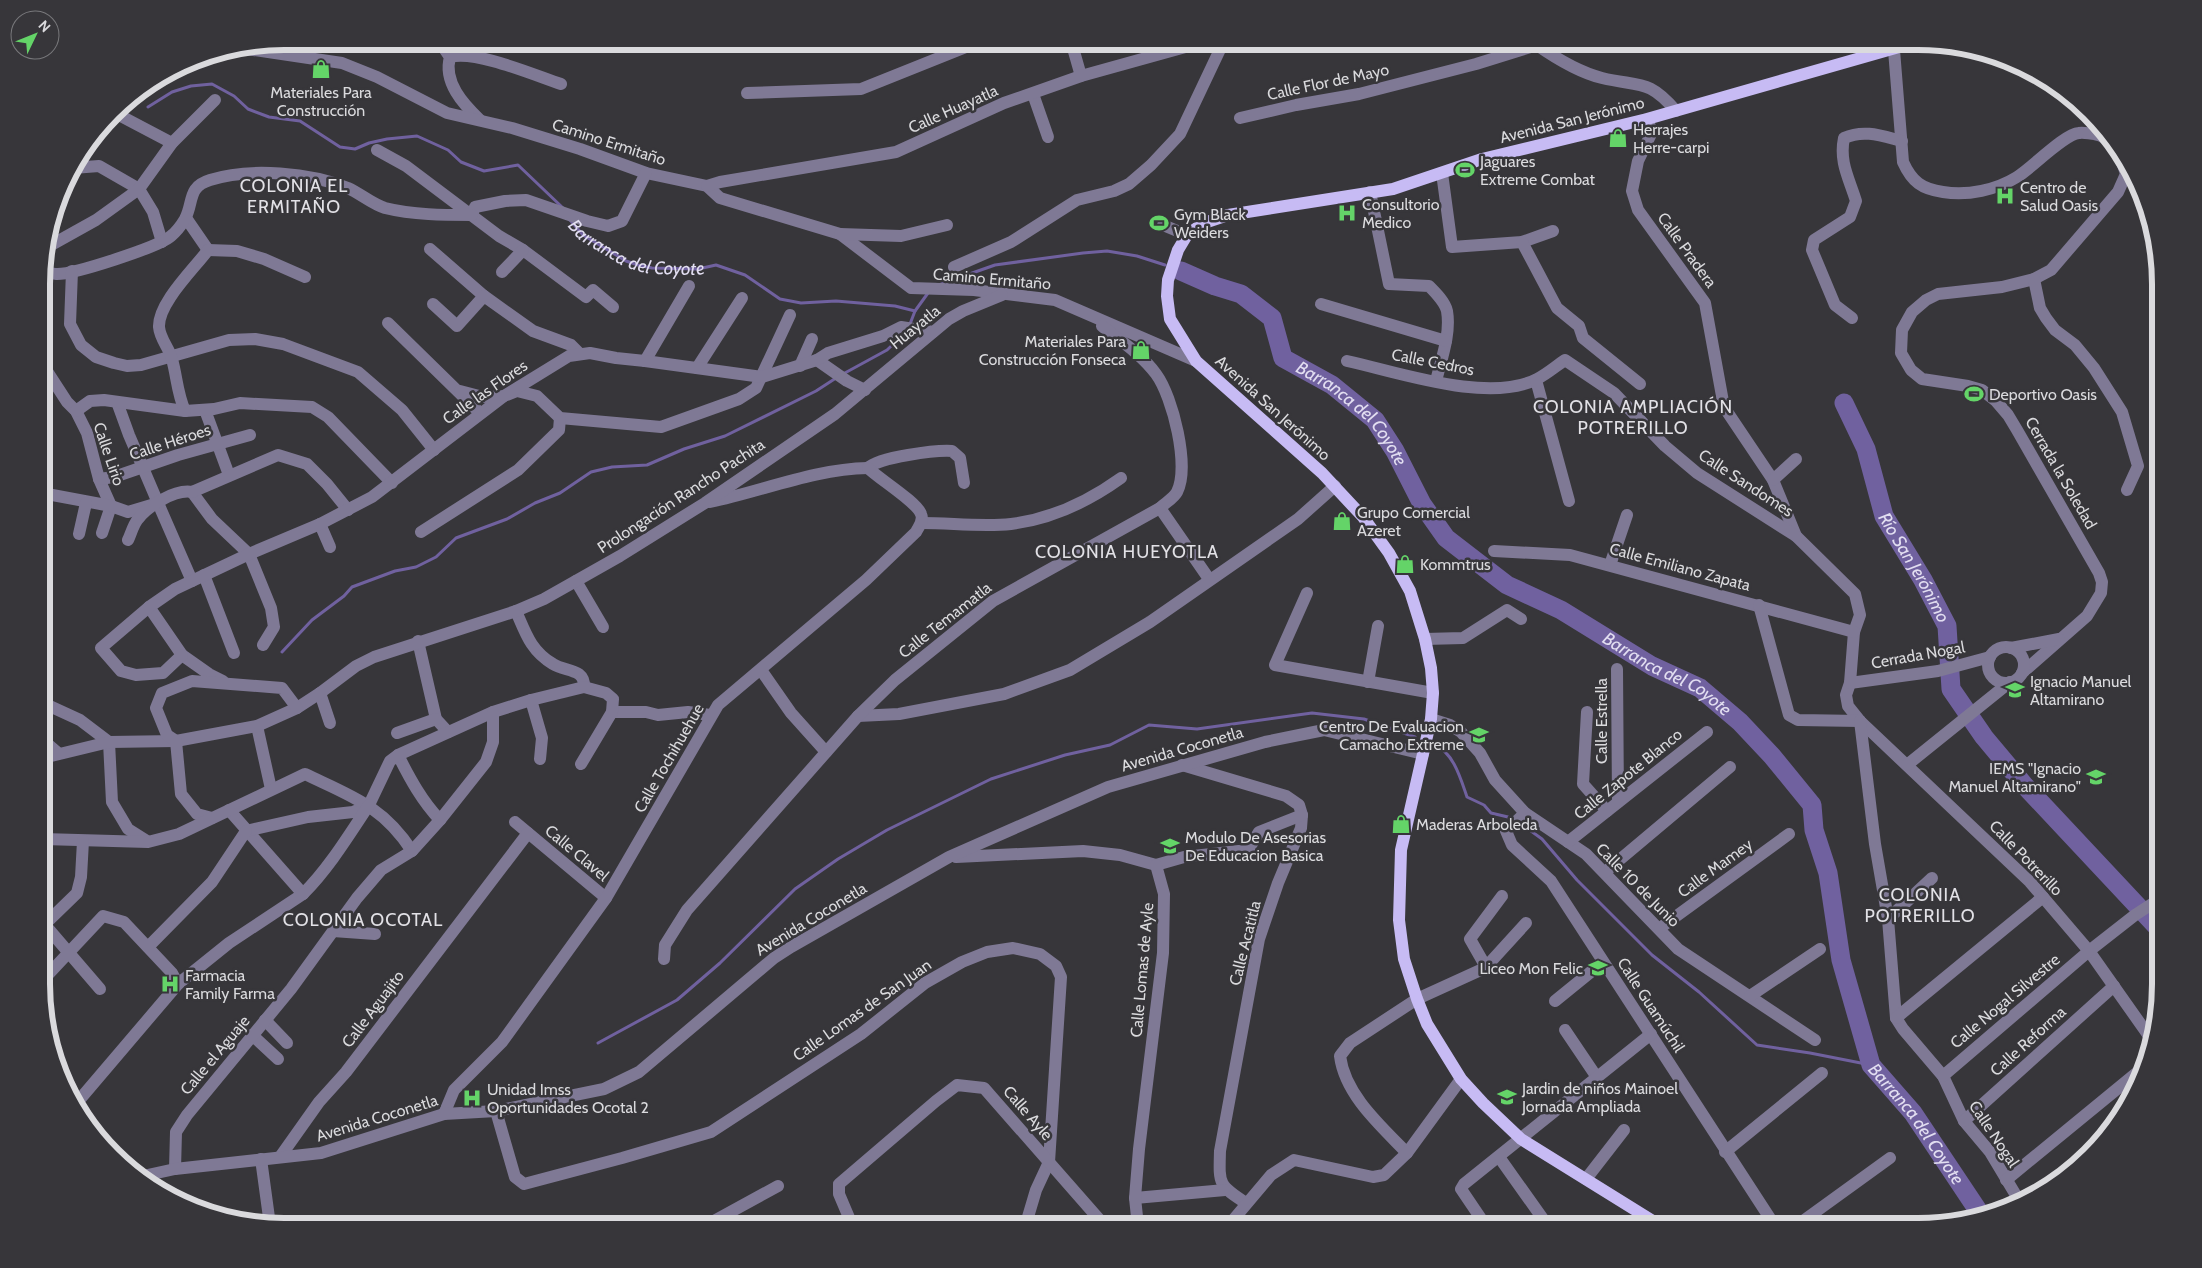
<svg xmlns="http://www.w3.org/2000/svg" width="2202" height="1268" font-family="Cabin,sans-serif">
	<rect width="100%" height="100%" fill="#37363a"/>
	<path fill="#62597f" d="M2112,1126L2091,1155L2084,1146Z"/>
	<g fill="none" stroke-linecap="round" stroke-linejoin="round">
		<g stroke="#70619f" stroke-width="3">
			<path d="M148,107L172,92L191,86L212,84L234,96L248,109L269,117L300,121L340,147L355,149L369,143L387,139L417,136L448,150L461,162L484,171L518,165L563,208"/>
			<path id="s1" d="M570,220L583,235L626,261L638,265L652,268L698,269L716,265L745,275L780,299L801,303L836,301L895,306L915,311L928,293"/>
			<path d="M941,284L995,265L1083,253L1107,251L1137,256L1165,265"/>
			<path d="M910,324L915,311"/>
			<path d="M843,374L887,350L906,332"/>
			<path d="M282,652L312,620L344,596L352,587L395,571L416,567L436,557L456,538L507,519L535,503L560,493L591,472L612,467L647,465L684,449L725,436L816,391L836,378"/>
			<path d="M1435,745C1454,753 1461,780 1467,797L1484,805L1491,813L1508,817"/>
			<path d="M1524,826L1542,839L1577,880L1652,955L1699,992L1757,1045L1810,1053L1871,1065"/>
			<path d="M598,1043L677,1000L720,963L795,889L838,859L887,830L991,779L1065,755L1110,745L1149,725L1197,729L1312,713L1364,719L1415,737"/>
		</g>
		<g stroke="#70619f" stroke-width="19">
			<path id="s2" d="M1181,271L1215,286L1241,294L1272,318L1283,358L1332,385L1375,420L1395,451L1422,504L1446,538L1507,585L1561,610L1652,666L1700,688L1740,722L1772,756L1812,805L1814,830L1828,873L1841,960L1871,1065L1913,1113L1983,1218"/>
			<path id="s3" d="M1844,403L1866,449L1884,516L1923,580L1947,626L1951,689L1984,737L2025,786L2160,930"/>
		</g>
		<g stroke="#7f7995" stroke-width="12">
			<path d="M439,41L450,57C443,82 463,104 480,120"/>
			<path d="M1071,41L1081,76"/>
			<path d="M1537,41V45C1557,59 1578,72 1602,78C1639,87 1648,78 1676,111"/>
			<path d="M247,49L342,63L377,77L447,113L512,128L580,149L646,173L707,186L720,198L840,234L911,288L974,290L1055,300L1196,361"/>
			<path d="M1894,50L1903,162C1912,182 1922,189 1943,192C1968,196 1996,190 2017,177C2032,168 2064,134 2079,133C2084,132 2090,134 2094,134C2114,137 2121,158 2126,174L2118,192L2051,270L2034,279L2002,287L1938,294L1926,300L1912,312L1902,330L1901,353L1911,370L1922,379L1968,386L1982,390L1996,401L2008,415L2017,430L2099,573L2102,582L2101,593L2087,616L2022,673"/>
			<path d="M450,57C476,50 534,75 561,84"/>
			<path d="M747,93L861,89L981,41"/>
			<path d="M1033,94L1048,137"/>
			<path d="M115,113L172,143"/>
			<path d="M1240,118L1296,105L1359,94L1476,64L1537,45"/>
			<path d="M1647,119L1652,132L1638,161L1632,191L1638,210L1705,303L1724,407L1773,480L1796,536"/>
			<path d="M377,150L406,166L499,236L523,250L586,297L593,290L613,307"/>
			<path d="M73,168L99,166L139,189L153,212L162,242"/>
			<path d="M1442,173L1452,247L1522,242L1553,231"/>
			<path d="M707,186L720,182L896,152L1004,103L1081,76L1207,41"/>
			<path d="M1370,192L1389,284L1429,286C1436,293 1445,302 1447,311C1451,334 1441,360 1436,381"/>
			<path d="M472,215L475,207L505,201L526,200L587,221L608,226L622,221L646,173"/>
			<path d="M186,218L208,250"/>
			<path d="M1163,225L1187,235"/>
			<path d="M840,234L901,236L947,225"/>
			<path d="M1522,242L1557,308L1579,326L1583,338L1640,384"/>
			<path d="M44,249L96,220L139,189L172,143L215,100"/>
			<path d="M430,249L484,296"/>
			<path d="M208,250L237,251L264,259L305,277"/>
			<path d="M43,267C47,271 50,274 56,274C72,275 159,247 171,236C176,232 182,224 185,219C194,202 187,187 210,180C250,167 311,173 348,188C361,194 372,204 385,208C413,215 444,215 472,215"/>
			<path d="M954,267L1011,242L1077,200L1114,191L1129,184L1151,165L1180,134L1224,41"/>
			<path d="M72,271L70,324L81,345L96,357L114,363L127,366L141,365L229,340L255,339L283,344L358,372L402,410L434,450"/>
			<path d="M502,272L523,250"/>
			<path d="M2034,279L2040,308L2046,318L2055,330L2075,345L2094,368L2122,412L2138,466L2127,490"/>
			<path d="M433,304L457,326L484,296L533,331L571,345L579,353"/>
			<path d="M1321,304L1446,341"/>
			<path d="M1852,318L1835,305L1812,250L1814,240L1850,217L1856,201C1849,178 1839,162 1844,138C1864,129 1882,136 1902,141"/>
			<path d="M388,323L480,413"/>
			<path d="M817,360L847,381L865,390"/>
			<path d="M645,361L689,286"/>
			<path d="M1347,361C1398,372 1489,404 1537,379C1547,374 1556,366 1565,360L1614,393L1665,446L1697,473L1796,536L1855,594L1860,615L1854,632L1850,683L1846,695L1848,706L1860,721L2030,882L2089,951L2149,1036"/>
			<path d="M43,365L67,402L76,411L87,433L99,479L111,506L102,533"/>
			<path d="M800,366L812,339"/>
			<path d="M697,368L742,298"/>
			<path d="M1536,380L1569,501"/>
			<path d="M460,391L483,397L504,396L517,391L537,396L560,418L661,427L739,399L756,388L790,315"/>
			<path d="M117,402L129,435L158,503"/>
			<path d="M205,410L229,475"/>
			<path d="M76,411L90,401L104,400L185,411L214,409L240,403L312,407L328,417L392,483"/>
			<path d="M185,411C177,393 177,377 172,359C169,348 160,339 159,327C158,303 194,269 208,250"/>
			<path d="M43,455C48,474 48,491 43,510"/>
			<path d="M868,468C879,457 936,450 952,451L960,458L964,483"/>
			<path d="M99,479L114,477L178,455L250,435"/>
			<path d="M1773,480L1796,459"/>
			<path d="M192,492L212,519L249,554L271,608L274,627L263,645"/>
			<path d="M47,494L111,506L128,512L158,503L192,581"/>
			<path d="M710,502C763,491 814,469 868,468"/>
			<path d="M1160,508L1209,579"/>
			<path d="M922,523C951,523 982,527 1011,524C1051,519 1089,501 1121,478"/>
			<path d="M320,524L330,547"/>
			<path d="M421,532L518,470L559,430L560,418"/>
			<path d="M79,534L86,503"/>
			<path d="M128,540C131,534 133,525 138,519C148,506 175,489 192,492L278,455L307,464L327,484L348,510"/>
			<path d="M1494,551L1570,555L1854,632"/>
			<path d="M1610,565L1627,515"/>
			<path d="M204,575L234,653"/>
			<path d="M576,581L603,627"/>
			<path d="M1307,593L1275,665L1433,693"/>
			<path d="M1759,605L1789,715L1798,720L1860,721"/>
			<path d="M149,607L182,655L209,674L223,681"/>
			<path d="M516,611C526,634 531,651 553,664C565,672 585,668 584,687"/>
			<path d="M1425,639L1463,638L1507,610L1521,619"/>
			<path d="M418,641L436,719L448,732"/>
			<circle cx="2006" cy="665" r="18"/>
			<path d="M2011,648L2059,639"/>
			<path d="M182,655L163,673L136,675L121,671L101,648L149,607L175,589L249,554L320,524L372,497L504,396L569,356L590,353L616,358L645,361L762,377L817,360L828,353L883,336L901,327L933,332"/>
			<path d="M1617,669L1618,802"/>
			<path d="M761,670L791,713L826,752"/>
			<path d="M1368,682L1378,626"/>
			<path d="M1850,683L1938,671L1990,657"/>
			<path d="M320,693L330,723"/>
			<path d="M531,700L542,738L540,759"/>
			<path d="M43,703L80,720L109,742L112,802L128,829L147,841"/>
			<path d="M612,712H646L658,715L688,712L710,715"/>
			<path d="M1587,712L1583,784L1607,811"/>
			<path d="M858,716L899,714L1004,694L1070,670L1150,622L1298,519L1335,486"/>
			<path d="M1431,719L1450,725L1461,732L1480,753L1495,780L1525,813L1586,854L1678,949L1815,1040"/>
			<path d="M1860,721L1875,844L1888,919L1896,1018L1903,1029L1943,1076L1964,1121L1990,1152L2020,1202"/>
			<path d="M257,726L271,789"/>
			<path d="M397,733L436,719"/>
			<path d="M43,740L58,753"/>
			<path d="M398,755C410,779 422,801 440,820"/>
			<path d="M43,758L109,742L176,741L257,726L297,708L320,693L356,666L374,657L516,611L544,599L620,556L705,503L835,414L949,319L963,311L1002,295"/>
			<path d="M1182,765L1286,796L1299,805L1302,815L1301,828L1278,883L1259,939L1220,1151C1219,1184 1218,1185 1246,1203"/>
			<path d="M1907,765L2010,682"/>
			<path d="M229,810L303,894"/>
			<path d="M1525,813L1506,831L1512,845L1551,881L1775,1226"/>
			<path d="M212,818L197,814L181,794L176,741L167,735L156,708L162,693L192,681L282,688L297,708"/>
			<path d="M515,822L606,898"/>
			<path d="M246,831L308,817L353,812L369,805L390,761L398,755L493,712L531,700L584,687L606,693L613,699L612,712L581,764"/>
			<path d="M43,839L148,842L179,834L305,774C351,796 383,806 412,851"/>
			<path d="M1568,842L1707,732"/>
			<path d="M956,857L1083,851L1120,855L1156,865L1184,857L1248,850L1259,832L1302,815"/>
			<path d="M1605,872L1730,767"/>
			<path d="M1888,919L1932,878"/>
			<path d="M45,925L100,989"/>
			<path d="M43,926L77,893L81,877L83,841"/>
			<path d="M1660,928L1789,834"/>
			<path d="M333,931L375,934"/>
			<path d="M148,947L212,882L246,831"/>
			<path d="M664,959L665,945L687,910L858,716L895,680L993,601L1160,508C1165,503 1174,498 1177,492C1190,467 1173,397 1156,374C1142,355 1121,341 1102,326"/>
			<path d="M1486,967L1470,939L1502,896"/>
			<path d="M43,980L103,916L124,922L172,973L178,984"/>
			<path d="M1750,996L1820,949"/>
			<path d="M1555,1001L1603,962"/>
			<path d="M1896,1018L2043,897"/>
			<path d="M265,1020L287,1043"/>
			<path d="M1565,1030L1596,1076"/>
			<path d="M252,1035L278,1059"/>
			<path d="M1943,1076L2089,951L2135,915L2152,904H2160"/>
			<path d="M75,1105L178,984L229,943L303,894C329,868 349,835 369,805"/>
			<path d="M496,1111L515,1177L524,1184L622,1158L711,1132L861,1034L925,983L962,962L987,952L1013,948L1040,954L1056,966L1061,977L1049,1162L1036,1190L1025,1227"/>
			<path d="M444,1114L454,1090L502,1042L606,898L718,705L866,580L916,532C919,526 924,521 921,514C917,502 879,479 868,468"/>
			<path d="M1964,1121L2114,986"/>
			<path d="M1725,1152L1822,1073"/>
			<path d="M1407,1153C1381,1126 1345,1095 1340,1056L1350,1043L1417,999L1485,968L1526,923"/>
			<path d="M280,1157L319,1102L346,1072L528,833"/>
			<path d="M1499,1157L1548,1226"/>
			<path d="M261,1159L270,1225"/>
			<path d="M175,1169L176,1132L187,1115L291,989L357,898L381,870L412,851L440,820L486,762L493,742V712"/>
			<path d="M143,1176L175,1169L321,1153L444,1114L496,1111L604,1089L639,1072L774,958L791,947L949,857L1108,787L1265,742L1324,730L1423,754"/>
			<path d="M1586,1179L1624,1130"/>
			<path d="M2006,1180L2139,1071"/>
			<path d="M1135,1198L1225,1190"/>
			<path d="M1138,1226L1135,1198L1139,1149L1163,953L1164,894L1156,865"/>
			<path d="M1228,1226L1271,1175L1294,1160L1373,1177L1384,1175L1407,1153L1461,1079"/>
			<path d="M1486,1226L1461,1189L1464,1184L1651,1034"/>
			<path d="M1796,1226L1890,1158"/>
			<path d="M703,1227L778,1186"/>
			<path d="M838,1227L850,1221"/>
			<path d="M853,1227L839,1194V1184L936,1101L957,1085L984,1088L1105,1226"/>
		</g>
		<path stroke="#c7bbf4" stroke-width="12" d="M1661,1226L1521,1139L1483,1103L1461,1079L1427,1024L1417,999L1404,959L1399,920L1401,850L1431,719L1433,693L1431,668L1425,639L1410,591L1389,553L1363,517L1322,473L1196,361L1170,319L1167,296L1168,280L1178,250L1187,235L1204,223L1228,215L1393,189L1482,159L1647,119L1920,41"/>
	</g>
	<defs>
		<g id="shop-bare" transform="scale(1.5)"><path d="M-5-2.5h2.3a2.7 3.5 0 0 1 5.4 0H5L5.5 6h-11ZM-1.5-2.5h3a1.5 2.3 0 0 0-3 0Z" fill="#64d468" stroke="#37363a" stroke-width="2.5" paint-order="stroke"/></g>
		<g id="stadium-bare" transform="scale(1.5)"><path d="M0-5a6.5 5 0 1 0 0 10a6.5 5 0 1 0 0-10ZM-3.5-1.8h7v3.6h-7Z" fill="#64d468" stroke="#37363a" stroke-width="2.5" paint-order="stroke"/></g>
		<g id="hospital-bare" transform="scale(1.5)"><path d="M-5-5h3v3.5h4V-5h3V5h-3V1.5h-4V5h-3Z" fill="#64d468" stroke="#37363a" stroke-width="2.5" paint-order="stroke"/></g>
		<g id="school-bare" transform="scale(1.5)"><path d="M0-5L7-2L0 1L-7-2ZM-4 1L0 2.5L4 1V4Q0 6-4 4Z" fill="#64d468" stroke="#37363a" stroke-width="2.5" paint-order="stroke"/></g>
	</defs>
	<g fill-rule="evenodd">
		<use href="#shop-bare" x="321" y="69"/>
		<use href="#shop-bare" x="1618" y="138"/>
		<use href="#stadium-bare" x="1465" y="170"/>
		<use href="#hospital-bare" x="2005" y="196"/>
		<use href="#hospital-bare" x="1347" y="213"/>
		<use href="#stadium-bare" x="1159" y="223"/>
		<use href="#shop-bare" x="1141" y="350"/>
		<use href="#stadium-bare" x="1974" y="394"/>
		<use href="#shop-bare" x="1342" y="521"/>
		<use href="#shop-bare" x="1405" y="564"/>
		<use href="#school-bare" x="2015" y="690"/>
		<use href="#school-bare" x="1479" y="735"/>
		<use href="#school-bare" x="2096" y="777"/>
		<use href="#shop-bare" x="1401" y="824"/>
		<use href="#school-bare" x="1170" y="846"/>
		<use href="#school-bare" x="1598" y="968"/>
		<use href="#hospital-bare" x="170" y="984"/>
		<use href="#school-bare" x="1507" y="1097"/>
		<use href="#hospital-bare" x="472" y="1098"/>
	</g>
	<g text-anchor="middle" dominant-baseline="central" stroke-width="5" stroke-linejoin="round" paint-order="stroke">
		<g font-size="16" fill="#dadadd" stroke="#37363a">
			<text transform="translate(1328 82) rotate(-12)">Calle Flor de Mayo</text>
			<text transform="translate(953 109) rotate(-24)">Calle Huayatla</text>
			<text transform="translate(1572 120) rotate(-14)">Avenida San Jerónimo</text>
			<text transform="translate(609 142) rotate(18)">Camino Ermitaño</text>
			<text transform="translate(1687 250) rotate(54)">Calle Pradera</text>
			<text transform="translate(992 279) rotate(5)">Camino Ermitaño</text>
			<text transform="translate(915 327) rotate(-39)">Huayatla</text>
			<text transform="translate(1433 362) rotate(11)">Calle Cedros</text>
			<text transform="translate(485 392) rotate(-35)">Calle las Flores</text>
			<text transform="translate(1273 408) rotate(42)">Avenida San Jerónimo</text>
			<text transform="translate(170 442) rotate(-18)">Calle Héroes</text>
			<text transform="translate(109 454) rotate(71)">Calle Lirio</text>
			<text transform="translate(2061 473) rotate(60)">Cerrada la Soledad</text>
			<text transform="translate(1746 483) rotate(33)">Calle Sandomes</text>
			<text transform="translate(681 496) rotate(-33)">Prolongación Rancho Pachita</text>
			<text transform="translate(1680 567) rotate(15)">Calle Emiliano Zapata</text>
			<text transform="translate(945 620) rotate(-38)">Calle Temamatla</text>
			<text transform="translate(1918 655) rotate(-10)">Cerrada Nogal</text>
			<text transform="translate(1601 721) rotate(-90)">Calle Estrella</text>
			<text transform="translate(1182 749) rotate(-16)">Avenida Coconetla</text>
			<text transform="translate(669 758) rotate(-60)">Calle Tochihuehue</text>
			<text transform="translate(1628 774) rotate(-39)">Calle Zapote Blanco</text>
			<text transform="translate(577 853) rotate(40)">Calle Clavel</text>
			<text transform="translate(2026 858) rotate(46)">Calle Potrerillo</text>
			<text transform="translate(1715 868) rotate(-36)">Calle Mamey</text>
			<text transform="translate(1638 885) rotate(45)">Calle 10 de Junio</text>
			<text transform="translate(811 919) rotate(-31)">Avenida Coconetla</text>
			<text transform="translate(1245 943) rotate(-76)">Calle Acatitla</text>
			<text transform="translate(1142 970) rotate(-85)">Calle Lomas de Ayle</text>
			<text transform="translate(2005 1001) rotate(-40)">Calle Nogal Silvestre</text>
			<text transform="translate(1651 1005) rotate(57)">Calle Guamúchil</text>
			<text transform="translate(373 1009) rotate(-53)">Calle Aguajito</text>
			<text transform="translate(862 1010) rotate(-35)">Calle Lomas de San Juan</text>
			<text transform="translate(2028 1041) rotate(-42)">Calle Reforma</text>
			<text transform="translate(215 1055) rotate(-50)">Calle el Aguaje</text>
			<text transform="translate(1028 1113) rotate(49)">Calle Ayle</text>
			<text transform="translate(377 1118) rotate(-17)">Avenida Coconetla</text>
			<text transform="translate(1994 1134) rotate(56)">Calle Nogal</text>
		</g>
		<g font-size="16" fill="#dadadd" stroke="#37363a" text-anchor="start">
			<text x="321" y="92" text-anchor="middle">Materiales Para<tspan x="321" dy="18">Construcción</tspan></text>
			<text x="1633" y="129">Herrajes<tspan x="1633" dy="18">Herre-carpi</tspan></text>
			<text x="1480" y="161">Jaguares<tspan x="1480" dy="18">Extreme Combat</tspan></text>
			<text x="2020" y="187">Centro de<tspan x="2020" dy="18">Salud Oasis</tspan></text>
			<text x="1362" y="204">Consultorio<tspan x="1362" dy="18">Medico</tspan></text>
			<text x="1174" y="214">Gym Black<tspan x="1174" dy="18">Weiders</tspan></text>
			<text x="1126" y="341" text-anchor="end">Materiales Para<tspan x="1126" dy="18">Construcción Fonseca</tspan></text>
			<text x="1989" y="394">Deportivo Oasis</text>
			<text x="1357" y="512">Grupo Comercial<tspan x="1357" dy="18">Azeret</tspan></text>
			<text x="1420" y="564">Kommtrus</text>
			<text x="2030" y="681">Ignacio Manuel<tspan x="2030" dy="18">Altamirano</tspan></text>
			<text x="1464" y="726" text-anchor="end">Centro De Evaluacion<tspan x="1464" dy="18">Camacho Extreme</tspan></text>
			<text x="2081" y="768" text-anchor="end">IEMS "Ignacio<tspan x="2081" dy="18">Manuel Altamirano"</tspan></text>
			<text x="1416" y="824">Maderas Arboleda</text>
			<text x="1185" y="837">Modulo De Asesorias<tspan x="1185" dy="18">De Educacion Basica</tspan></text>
			<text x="1583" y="968" text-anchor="end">Liceo Mon Felic</text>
			<text x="185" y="975">Farmacia<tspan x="185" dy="18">Family Farma</tspan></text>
			<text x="1522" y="1088">Jardin de niños Mainoel<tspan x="1522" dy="18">Jornada Ampliada</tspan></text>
			<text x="487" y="1089">Unidad Imss<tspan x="487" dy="18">Oportunidades Ocotal 2</tspan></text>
		</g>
		<g font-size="18" letter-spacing="1" fill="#e2e1e6" stroke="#37363a">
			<text x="294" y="186">COLONIA EL<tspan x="294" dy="21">ERMITAÑO</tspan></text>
			<text x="1633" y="407">COLONIA AMPLIACIÓN<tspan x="1633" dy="21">POTRERILLO</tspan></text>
			<text x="1127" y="552">COLONIA HUEYOTLA</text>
			<text x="1920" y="895">COLONIA<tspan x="1920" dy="21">POTRERILLO</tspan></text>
			<text x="363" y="920">COLONIA OCOTAL</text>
		</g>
		<g font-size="18" font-style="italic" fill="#e2def1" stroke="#37363a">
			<text stroke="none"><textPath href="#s1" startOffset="76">Barranca del Coyote</textPath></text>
			<text stroke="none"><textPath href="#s2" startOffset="235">Barranca del Coyote</textPath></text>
			<text stroke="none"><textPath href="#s3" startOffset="180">Río San Jerónimo</textPath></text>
			<text stroke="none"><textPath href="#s2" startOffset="655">Barranca del Coyote</textPath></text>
			<text stroke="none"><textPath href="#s2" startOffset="1195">Barranca del Coyote</textPath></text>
		</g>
	</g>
	<path d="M0 0H2202V1268H0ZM284 50H1918A234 234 0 0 1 2152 284V984A234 234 0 0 1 1918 1218H284A234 234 0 0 1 50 984V284A234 234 0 0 1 284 50Z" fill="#37363a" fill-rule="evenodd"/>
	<path fill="none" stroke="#dadadd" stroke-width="6" d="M284 50H1918A234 234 0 0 1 2152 284V984A234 234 0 0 1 1918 1218H284A234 234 0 0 1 50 984V284A234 234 0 0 1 284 50Z"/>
	<g transform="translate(35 35) rotate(47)"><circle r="24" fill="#37363a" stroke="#78787b"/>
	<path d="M0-4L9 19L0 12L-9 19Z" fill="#64d468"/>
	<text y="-8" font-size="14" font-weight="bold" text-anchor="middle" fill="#dadadd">N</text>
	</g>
</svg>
